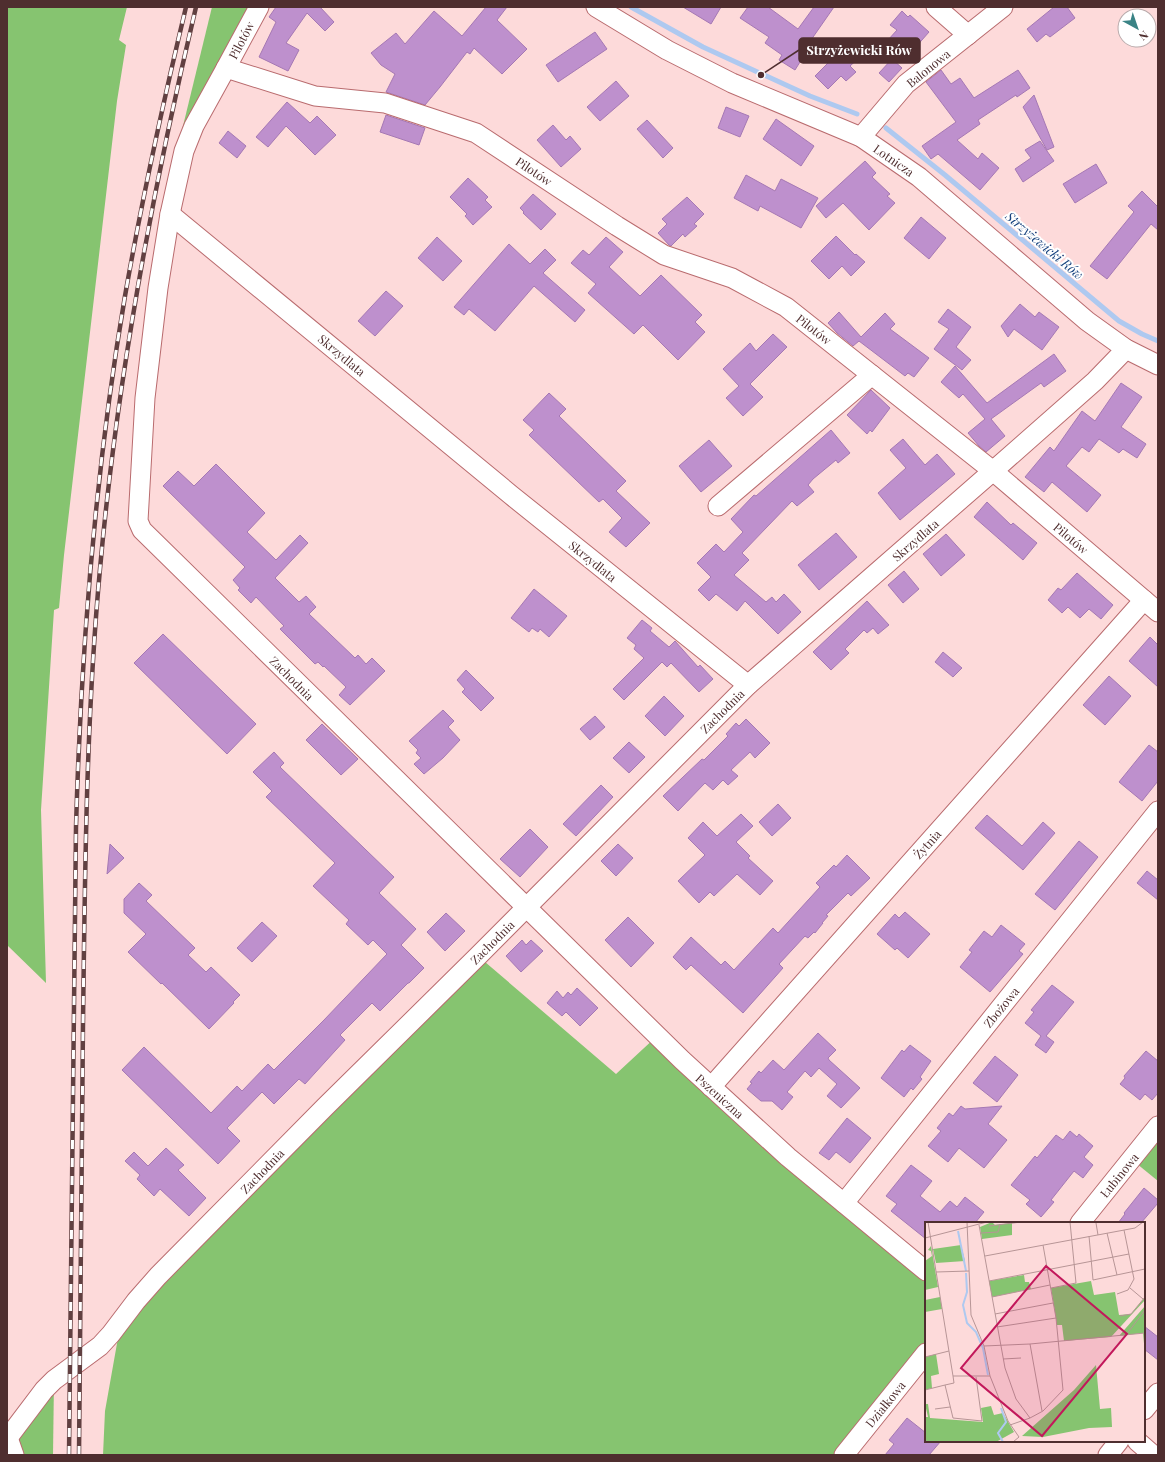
<svg xmlns="http://www.w3.org/2000/svg" width="1165" height="1462" font-family="'Playfair Display',serif">
	<rect width="100%" height="100%" fill="#fddada"/>
	<g fill="#86c470">
		<path d="M7,7H127L119,40L126,45L117,101L64,555L59,608L54,610L41,810L46,983L7,945Z"/>
		<path d="M212,7H259L163,208Z"/>
		<path d="M478,956L616,1074L657,1036L926,1271V1353L844,1455H103L105,1411L121,1321Z"/>
		<path d="M1158,1126V1181L1131,1159Z"/>
		<path d="M54,1380L53,1455H7Z"/>
	</g>
	<g fill="none" stroke-linecap="round" stroke-linejoin="round">
		<g stroke="#aec9f0" stroke-width="5">
			<path d="M631,7L703,47L810,96L857,114"/>
			<path d="M886,128L945,175L1119,321L1142,334L1158,341"/>
		</g>
	</g>
	<g fill="#be90cd" stroke="#a578b4">
		<path d="M276,7H320L334,22L325,31L307,13L286,43L299,50L288,71L259,57L276,22L269,17Z"/>
		<path d="M486,7H507L497,20L527,49L502,74L474,48L470,54L467,52L440,87L425,105L386,92L395,74L381,65L371,53L396,33L405,44L434,11L462,36Z"/>
		<path d="M683,7H721L711,24Z"/>
		<path d="M748,7H768L798,29L814,7H834L811,40L813,41L795,70L779,60L782,55L765,43L769,37L740,18Z"/>
		<path d="M1054,7H1067L1075,18L1050,37L1046,34L1037,42L1027,29Z"/>
		<path d="M902,11L908,17L910,15L929,32L907,57L888,40L897,30L890,25Z"/>
		<path d="M595,32L607,49L558,82L546,65Z"/>
		<path d="M847,44L860,57L850,66L856,72L846,81L841,76L828,89L815,76Z"/>
		<path d="M892,59L902,68L889,82L879,73Z"/>
		<path d="M941,70L951,84L960,78L974,98L1018,70L1030,88L1017,97L1016,95L978,120L980,124L957,140L978,159L982,153L999,168L980,190L938,154L931,159L922,146L956,122L926,82Z"/>
		<path d="M616,81L629,96L600,121L587,107Z"/>
		<path d="M1034,95L1054,147L1047,150L1023,107Z"/>
		<path d="M287,102L310,123L317,116L336,135L315,155L286,126L268,147L256,137Z"/>
		<path d="M726,107L749,116L740,137L718,128Z"/>
		<path d="M386,115L425,128L419,145L380,132Z"/>
		<path d="M776,119L814,146L801,166L763,139Z"/>
		<path d="M647,120L673,148L663,158L637,129Z"/>
		<path d="M553,125L566,140L570,136L581,149L561,167L537,140Z"/>
		<path d="M228,131L246,146L237,158L219,143Z"/>
		<path d="M1040,141L1054,161L1023,182L1015,169L1031,158L1025,150Z"/>
		<path d="M865,161L876,173L872,177L890,194L887,196L895,203L869,230L843,203L826,218L816,206Z"/>
		<path d="M1096,164L1107,183L1075,203L1063,184Z"/>
		<path d="M746,175L775,191L781,179L818,198L801,228L760,206L758,211L734,198Z"/>
		<path d="M468,178L488,197L485,200L492,207L473,225L465,216L467,214L450,197Z"/>
		<path d="M1142,191L1158,207V230L1151,224L1107,279L1090,266L1134,212L1128,206Z"/>
		<path d="M533,194L556,214L541,230L523,213L524,212L520,208Z"/>
		<path d="M687,197L704,214L694,224L697,226L685,237L683,234L671,246L669,245L658,233L667,224L662,219Z"/>
		<path d="M921,217L946,238L929,259L904,238Z"/>
		<path d="M836,236L855,255L856,254L865,262L851,276L842,266L829,279L811,261Z"/>
		<path d="M437,237L462,261L443,281L418,258Z"/>
		<path d="M606,237L623,252L609,267L640,296L661,275L702,315L695,322L705,332L678,360L643,325L634,334L588,293L596,284L571,263L583,250L589,255Z"/>
		<path d="M509,244L530,264L545,249L556,260L543,273L585,310L575,322L534,286L495,331L469,309L464,315L454,307Z"/>
		<path d="M386,291L403,306L375,336L358,321Z"/>
		<path d="M1020,304L1035,317L1039,312L1059,327L1042,350L1014,329L1008,337L1001,326Z"/>
		<path d="M948,309L971,327L956,347L971,360L962,370L934,349L949,329L938,322Z"/>
		<path d="M839,312L861,337L885,313L895,324L890,329L929,358L914,377L908,373L905,376L859,341L853,346L837,333L828,323Z"/>
		<path d="M773,334L787,347L750,384L763,397L743,416L726,398L739,386L723,369L750,343L756,351Z"/>
		<path d="M1054,354L1066,371L1044,387L1041,383L991,419L1005,436L986,452L979,446L968,433L985,419L963,394L959,398L941,382L955,366L987,403Z"/>
		<path d="M1121,383L1142,397L1121,427L1146,444L1137,458L1123,449L1119,453L1099,439L1089,452L1082,447L1066,466L1101,495L1087,512L1052,482L1044,492L1025,477L1050,447L1054,451L1082,411L1095,421Z"/>
		<path d="M871,390L890,408L872,432L870,430L867,434L847,415Z"/>
		<path d="M549,393L566,409L559,416L626,481L616,491L650,523L626,547L609,532L622,518L603,499L599,502L529,435L534,430L523,420Z"/>
		<path d="M831,430L850,453L838,463L836,460L813,479L808,485L814,492L797,506L792,501L742,553L749,560L734,575L766,602L772,597L776,602L784,594L801,612L778,634L745,601L737,611L716,594L709,601L698,590L711,577L697,563L716,544L724,552L743,532L731,519L754,495L756,496Z"/>
		<path d="M903,439L925,465L937,454L955,474L900,520L878,493L906,468L890,450Z"/>
		<path d="M709,440L732,466L701,492L679,466Z"/>
		<path d="M216,464L265,513L247,532L276,560L300,535L308,543L275,578L299,602L306,596L316,607L309,614L355,658L358,655L366,664L372,658L385,671L350,705L339,695L346,687L324,666L323,667L318,662L315,664L280,629L284,626L256,597L251,603L238,590L240,588L233,580L245,567L163,486L178,471L194,486Z"/>
		<path d="M987,502L1011,525L1013,523L1037,543L1023,560L974,517Z"/>
		<path d="M836,533L857,557L819,590L798,565Z"/>
		<path d="M946,534L965,555L941,576L923,554Z"/>
		<path d="M904,571L919,589L903,603L888,585Z"/>
		<path d="M1077,573L1113,605L1101,619L1089,609L1080,618L1068,607L1062,613L1048,600L1058,588L1061,590Z"/>
		<path d="M534,589L567,616L549,637L540,629L538,632L532,628L529,632L511,618Z"/>
		<path d="M867,601L889,625L878,634L873,628L867,633L864,630L845,649L849,653L831,670L813,652Z"/>
		<path d="M642,620L652,628L650,631L669,647L675,641L698,667L700,665L713,679L699,692L671,663L667,667L662,662L624,700L613,689L644,658L634,649L636,645L627,638Z"/>
		<path d="M163,634L256,724L227,754L134,663Z"/>
		<path d="M1150,637L1158,645V687L1129,661Z"/>
		<path d="M943,652L962,668L953,677L935,662Z"/>
		<path d="M466,670L494,698L481,711L462,692L465,689L457,680Z"/>
		<path d="M1109,676L1131,696L1105,725L1083,705Z"/>
		<path d="M664,696L684,716L665,736L645,716Z"/>
		<path d="M443,710L454,721L448,727L460,740L443,758L424,774L414,764L421,758L416,753L418,750L409,741Z"/>
		<path d="M595,716L605,727L590,740L580,729Z"/>
		<path d="M746,719L770,743L755,758L750,752L731,770L738,776L728,785L723,780L713,790L705,783L678,811L663,796L702,759L704,760L728,736L726,734L736,723L739,726Z"/>
		<path d="M322,724L358,759L341,775L306,740Z"/>
		<path d="M629,742L645,757L629,773L613,758Z"/>
		<path d="M1149,745L1158,752V781L1142,801L1119,782Z"/>
		<path d="M274,752L284,763L280,767L394,877L379,893L416,929L401,945L424,968L409,983H408L380,1011L372,1003L340,1035L345,1040L305,1084L299,1079L274,1104L262,1092L227,1128L240,1141L218,1164L122,1070L144,1047L211,1113L237,1086L242,1091L268,1064L274,1070L324,1020L387,954L373,940L368,945L346,924L349,920L313,886L335,863L266,797L272,791L253,772Z"/>
		<path d="M601,785L613,797L576,836L563,824Z"/>
		<path d="M778,804L791,818L772,836L759,822Z"/>
		<path d="M741,814L753,826L736,842L750,856L748,858L773,881L760,895L737,874L714,896L710,892L699,903L678,881L705,855L688,838L703,822L717,836Z"/>
		<path d="M987,815L1022,846L1043,822L1055,833L1023,870L975,828Z"/>
		<path d="M530,829L548,847L520,877L500,859Z"/>
		<path d="M1079,841L1098,857L1055,910L1035,894Z"/>
		<path d="M110,844L124,858L107,874Z"/>
		<path d="M618,844L633,858L616,876L601,861Z"/>
		<path d="M847,855L870,878L851,896L848,893L826,915L828,916L822,923H823L815,933L814,932L808,938L805,936L779,964L783,968L743,1013L691,965L686,970L673,957L691,937L721,965L725,961L734,970L773,928L778,933L820,887L816,883L834,865L836,867Z"/>
		<path d="M1147,871L1158,880V900L1137,883Z"/>
		<path d="M139,883L152,895L146,901L195,948L188,955L206,972L211,967L240,995L233,1002L234,1003L209,1029L162,983L161,984L128,952L146,934L124,913V899Z"/>
		<path d="M905,912L930,934L908,958L897,948L895,950L877,934L895,914L899,918Z"/>
		<path d="M446,913L465,931L445,951L427,932Z"/>
		<path d="M628,917L654,943L631,967L605,940Z"/>
		<path d="M262,922L277,936L252,962L237,948Z"/>
		<path d="M1001,925L1025,944L1019,951L1023,954L990,992L960,967L972,952L969,950L984,931L992,937Z"/>
		<path d="M522,940L526,945L531,940L543,951L521,972L506,956Z"/>
		<path d="M1052,985L1074,1002L1046,1036L1054,1042L1046,1053L1035,1045L1041,1036L1025,1023L1034,1012L1031,1010Z"/>
		<path d="M577,988L598,1008L580,1026L566,1012L562,1016L547,1003L557,991L563,998L568,992L571,995Z"/>
		<path d="M818,1033L836,1050L828,1058L829,1060L860,1088L841,1108L827,1096L837,1084L819,1068L811,1077L805,1071L787,1092L793,1097L782,1110L772,1101H761L747,1089L752,1083L750,1082L759,1071L761,1073L773,1060L784,1070Z"/>
		<path d="M910,1045L931,1061L920,1077L922,1079L913,1090L911,1088L904,1097L881,1078L902,1050L904,1052Z"/>
		<path d="M1146,1051L1158,1061V1093L1152,1100L1145,1094L1140,1100L1120,1084L1125,1078L1124,1076Z"/>
		<path d="M995,1056L1018,1075L997,1102L973,1083Z"/>
		<path d="M961,1106L965,1109L1002,1106L988,1124L1007,1140L984,1168L959,1148L948,1162L928,1146L941,1131L937,1128L949,1113L953,1116Z"/>
		<path d="M847,1118L871,1138L850,1163L836,1152L829,1160L819,1153Z"/>
		<path d="M1070,1131L1077,1137L1079,1134L1093,1146L1084,1157L1093,1165L1083,1178L1074,1171L1051,1200L1054,1202L1041,1217L1026,1204L1030,1200L1011,1185L1035,1156L1037,1158L1056,1135L1063,1140Z"/>
		<path d="M166,1148L184,1165L178,1170L206,1198L189,1216L160,1189L154,1196L137,1179L140,1175L125,1161L134,1152L148,1166Z"/>
		<path d="M911,1165L932,1181L920,1196L940,1212L950,1201L957,1207L965,1197L984,1212L975,1223H926V1239L891,1211L897,1204L886,1196Z"/>
		<path d="M1144,1188L1158,1200V1203L1141,1223H1118L1125,1214L1124,1213Z"/>
		<path d="M1144,1326L1158,1337V1360L1144,1349Z"/>
		<path d="M907,1418L926,1433V1441H941L929,1455H885L894,1444L889,1440Z"/>
	</g>
	<g fill="none" stroke-linecap="round" stroke-linejoin="round">
		<g stroke="#b96b6e" stroke-width="21">
			<g id="minor">
				<path d="M259,7L226,68L315,96L385,103L476,133L617,226L664,255L732,278L786,307L993,471L1158,612"/>
				<path d="M596,7L667,50L732,83L861,137L919,177L1087,321L1126,349L1158,365"/>
				<path d="M936,7L968,35"/>
				<path d="M226,68L194,126L184,151L170,214L158,288L145,398L138,521L142,530L682,1060L788,1157L926,1271"/>
				<path d="M861,137L906,84L1003,7"/>
				<path d="M170,214L511,495L748,685"/>
				<path d="M718,506L872,375"/>
				<path d="M711,1087L1144,600"/>
				<path d="M844,1203L1158,811"/>
				<path d="M1080,1223L1158,1126"/>
				<path d="M1144,1410L1158,1393"/>
				<path d="M8,1438L14,1455"/>
				<path d="M7,1439L44,1390L54,1380L100,1346L111,1334L136,1301L158,1276L325,1107L478,956L748,685L993,471L1095,381L1126,349"/>
				<path d="M1137,1441L1153,1455"/>
				<path d="M844,1455L926,1353"/>
				<path d="M1108,1455L1119,1441"/>
			</g>
		</g>
		<use href="#minor" stroke="#fff" stroke-width="19"/>
		<g stroke="#614041" stroke-width="4.5">
			<g id="rail">
				<path d="M69,1455L76,827C81,649 95,472 125,296C142,199 163,103 186,7"/>
				<path d="M79,1455C80,1311 82,1167 83,1023C85,872 86,720 100,569C117,379 152,192 196,7"/>
			</g>
		</g>
		<use href="#rail" stroke="#fff" stroke-width="3" stroke-dasharray="9" stroke-linecap="butt"/>
	</g>
	<g text-anchor="middle" dominant-baseline="central" stroke-width="4" stroke-linejoin="round" paint-order="stroke">
		<g font-size="12" fill="#4f2e2f" stroke="#fff">
			<text transform="translate(241 40) rotate(-62)">Pilotów</text>
			<text transform="translate(928 68) rotate(-39)">Balonowa</text>
			<text transform="translate(894 160) rotate(35)">Lotnicza</text>
			<text transform="translate(534 171) rotate(34)">Pilotów</text>
			<text transform="translate(814 329) rotate(38)">Pilotów</text>
			<text transform="translate(342 355) rotate(40)">Skrzydlata</text>
			<text transform="translate(1071 538) rotate(40)">Pilotów</text>
			<text transform="translate(915 540) rotate(-41)">Skrzydlata</text>
			<text transform="translate(593 561) rotate(39)">Skrzydlata</text>
			<text transform="translate(292 678) rotate(45)">Zachodnia</text>
			<text transform="translate(722 711) rotate(-45)">Zachodnia</text>
			<text transform="translate(927 844) rotate(-48)">Żytnia</text>
			<text transform="translate(492 942) rotate(-45)">Zachodnia</text>
			<text transform="translate(1001 1007) rotate(-51)">Zbożowa</text>
			<text transform="translate(720 1096) rotate(42)">Pszeniczna</text>
			<text transform="translate(262 1171) rotate(-46)">Zachodnia</text>
			<text transform="translate(1119 1175) rotate(-51)">Łubinowa</text>
			<text transform="translate(885 1404) rotate(-51)">Działkowa</text>
		</g>
		<g font-size="13" font-style="italic" fill="#17427e" stroke="#fff">
			<text transform="translate(1045 245) rotate(40)">Strzyżewicki Rów</text>
		</g>
	</g>
	<g transform="translate(925 1222)">
		<rect width="220" height="220" fill="#fddada"/>
		<path d="M67,0L70,3L87,1V13L57,17L55,5ZM36,23L40,39L11,41L8,27ZM6,24L13,65L0,68V39L7,34L6,29L3,28ZM99,53L100,60H104L106,67L67,75L64,59ZM166,59L169,73L190,70L194,93L206,92L220,75V78L186,115L139,119L137,103H132L126,66ZM15,75L17,87L0,90V78ZM220,84V132L218,111L194,114ZM11,132L14,152L6,154L7,166L0,168V135ZM171,143L175,187L186,186L187,205L164,206L118,215L97,214L149,168ZM0,182H3L5,196L58,200L56,186L66,184L69,193L78,191L89,210L71,220H0V195H3Z" fill="#86c470"/>
		<path fill="none" stroke="#aec9f0" stroke-width="2" d="M33,9L41,49M41,51L42,70L38,83L42,101L51,110L58,126L63,153M76,186L81,200L73,211L78,220"/>
		<path fill="none" stroke="#b79596" stroke-width="1" d="M3,0L28,154H65M42,0L46,93L59,124L65,154L83,199L94,215L88,220M171,1L173,13M54,3L80,146L91,177L105,196L85,203M64,4L96,0M56,11L73,10L75,2M182,11L192,53M164,14L168,58L220,47M0,16L62,0M60,34L210,6L218,0M11,50L44,49M64,59L204,32M126,66L151,61L145,0M205,66L218,77M192,72L203,68L209,57L199,8M67,75L125,63M70,92L128,81M195,94L206,92L220,75M72,105L131,96M201,113L220,88M105,122L117,189M59,124L105,122L220,111M0,135L24,129M78,137L96,136M28,154L29,161L20,163L28,196L57,199L51,155M0,168L20,163M10,187L25,185M105,196L118,189L138,168L131,96L118,23"/>
		<path fill="#c2185b" fill-opacity="0.15" stroke="#c2185b" stroke-width="2" d="M121,44L202,112L117,214L36,146Z"/>
		<rect width="220" height="220" fill="none" stroke="#4f2e2f" stroke-width="2"/>
	</g>
	<path fill="none" stroke="#4f2e2f" stroke-width="1.5" d="M761 75L799 50"/>
	<circle fill="#4f2e2f" stroke="#fff" stroke-width="1.5" cx="761" cy="75" r="4"/>
	<rect fill="#4f2e2f" stroke="#4f2e2f" stroke-width="1.5" x="799" y="38" width="121" height="25" rx="4"/>
	<g font-size="13" text-anchor="middle" font-weight="bold" fill="#fff">
		<text x="859" y="55">Strzyżewicki Rów</text>
	</g>
	<rect width="1165" height="1462" fill="none" stroke="#4f2e2f" stroke-width="16"/>
	<g transform="translate(1137 28) rotate(140)"><circle r="19" fill="#ffffff" stroke="#b9abac"/>
	<path d="M0-3L7 15L0 10L-7 15Z" fill="#3a8385"/>
	<text y="-6" font-size="11" font-weight="bold" text-anchor="middle" fill="#4f2e2f">N</text>
	</g>
</svg>
